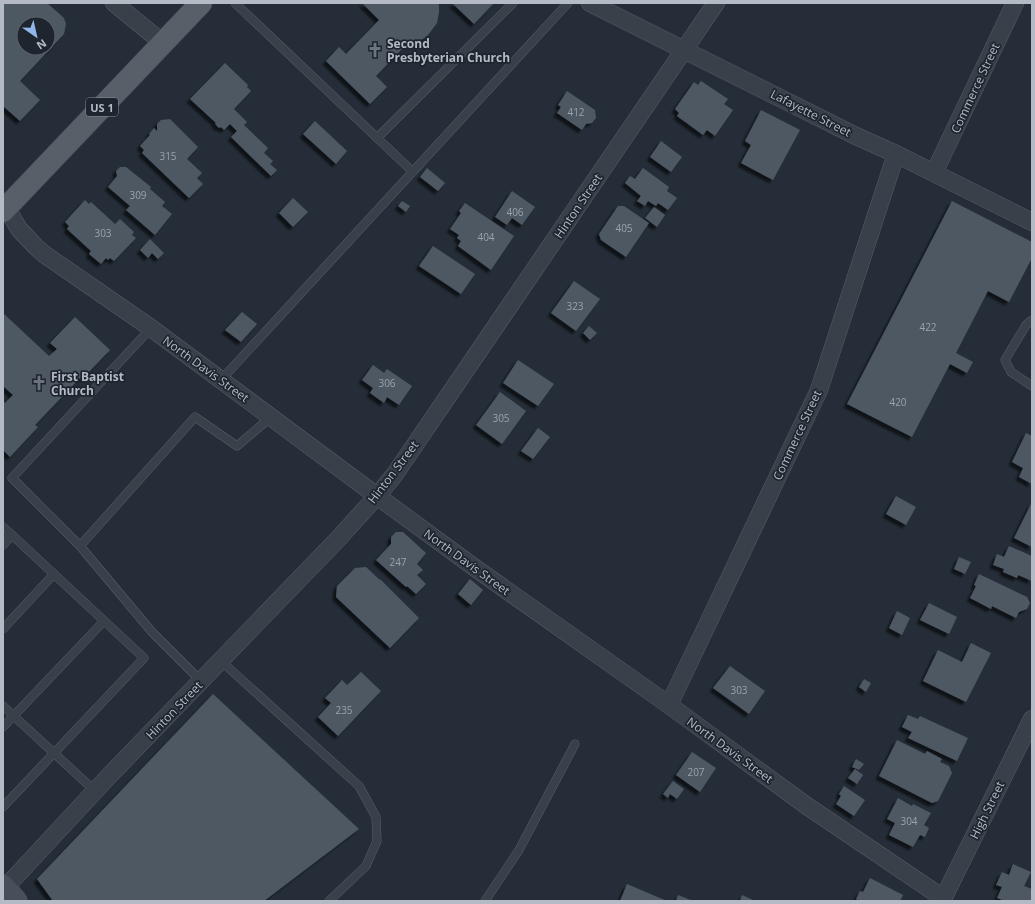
<svg xmlns="http://www.w3.org/2000/svg" width="1035" height="904" font-family="'Open Sans',sans-serif">
	<defs>
		<filter id="shadow"><feDropShadow dx="-3.5" dy="3.5" stdDeviation="1" flood-color="#0009"/></filter>
	</defs>
	<rect width="100%" height="100%" fill="#252e38"/>
	<g fill="#4e5864" fill-rule="evenodd" filter="url(#shadow)">
		<path d="M3,3H47L64,18L66,24L64,34L20,81L40,100L20,121L3,106ZM24,24H48V48H24Z"/>
		<path d="M362,3H437L439,5V12L437,23L428,35L423,39L408,43L376,76L387,87L370,104L326,61L339,47L346,54L379,20Z"/>
		<path d="M452,3H494L474,24Z"/>
		<path d="M225,63L248,85L247,87L251,91L234,109L247,122L244,125L268,148L264,153L273,161L270,164L277,170L271,176L231,137L237,131L230,124L224,130L221,127L219,128L215,124L216,123L190,99Z"/>
		<path d="M701,81L728,99L724,104L733,110L715,136L707,130L703,135L677,116L679,113L675,109L694,82L698,85Z"/>
		<path d="M567,91L595,110L596,118L592,123L586,124L582,130L557,113L561,107L558,105Z"/>
		<path d="M761,110L800,130L773,180L741,163L751,145L745,141Z"/>
		<path d="M170,119L198,147L187,159L202,173L197,178L203,184L189,198L142,153L144,150L140,146L150,135L149,134L154,128L157,131V124L161,120Z"/>
		<path d="M315,121L347,151L336,164L303,134Z"/>
		<path d="M661,141L682,157L671,172L650,157Z"/>
		<path d="M120,167H126L151,187L150,189L165,202L162,206L172,214L155,235L126,210L130,206L108,187L117,176L116,171Z"/>
		<path d="M427,168L445,183L438,191L420,177Z"/>
		<path d="M643,168L669,187L667,191L677,198L668,210L658,203L656,206L648,201L645,206L637,201L641,196L625,183L630,176L635,179Z"/>
		<path d="M512,191L535,207L522,225L512,218L507,225L495,217Z"/>
		<path d="M293,198L308,212L293,227L279,213Z"/>
		<path d="M85,200L89,204L91,202L115,224L120,219L134,232L132,235L136,238L114,261L110,258L108,260L106,258L101,264L89,254L91,251L67,229L69,226L65,222Z"/>
		<path d="M402,201L410,206L406,212L398,206Z"/>
		<path d="M952,201L1032,242V258L1009,302L988,291L956,353L973,362L967,373L950,364L912,437L847,404Z"/>
		<path d="M465,203L514,236L491,270L458,246L461,241L457,238L459,235L450,229L461,213L459,211Z"/>
		<path d="M618,206H624L649,223L626,257L601,240L599,234Z"/>
		<path d="M654,207L665,215L657,227L645,218Z"/>
		<path d="M150,239L164,253L158,259L152,253L148,258L140,250Z"/>
		<path d="M433,246L475,274L461,294L419,266Z"/>
		<path d="M574,281L600,299L576,331L551,313Z"/>
		<path d="M242,312L257,324L241,342L225,330Z"/>
		<path d="M3,313L49,356L57,349L50,343L75,317L110,350L82,379L80,378L35,425L38,427L10,457L3,450V401L5,403L13,395L3,386Z"/>
		<path d="M589,326L597,333L590,340L583,333Z"/>
		<path d="M518,360L554,384L538,406L503,383Z"/>
		<path d="M373,365L384,373L387,369L412,386L399,405L387,397L384,403L370,393L373,388L362,380Z"/>
		<path d="M500,392L526,411L502,444L476,425Z"/>
		<path d="M538,428L550,437L533,459L521,451Z"/>
		<path d="M1026,433L1032,436V484L1019,477L1023,468L1012,462Z"/>
		<path d="M896,496L916,507L906,525L886,514Z"/>
		<path d="M1032,502V547L1014,538Z"/>
		<path d="M396,532H403L426,553L417,564L423,570L417,575L426,584L416,594L407,586L406,587L376,560L391,544V537Z"/>
		<path d="M1009,546L1032,556V581L1018,575L1017,578L1003,572L1004,569L993,565L997,554L1004,557Z"/>
		<path d="M959,557L971,562L965,574L954,569Z"/>
		<path d="M366,567L380,580V579L419,618L390,648L336,597L337,586L355,568Z"/>
		<path d="M979,574L1027,597L1030,603L1027,609L1019,612L1016,618L992,606L991,609L970,598L976,586L974,585Z"/>
		<path d="M470,579L483,590L471,605L458,594Z"/>
		<path d="M929,603L957,617L949,634L920,620Z"/>
		<path d="M897,611L910,618L902,635L889,628Z"/>
		<path d="M971,643L991,653L966,702L923,681L938,650L962,662Z"/>
		<path d="M730,666L765,691L749,714L713,688Z"/>
		<path d="M361,672L381,691L338,736L318,717L331,703L325,698L342,680L347,685Z"/>
		<path d="M864,679L871,683L866,692L859,687Z"/>
		<path d="M213,694L359,829L264,901H53L37,879Z"/>
		<path d="M908,715L918,719L920,716L968,738L957,761L908,738L912,732L902,727Z"/>
		<path d="M897,740L925,754L927,751L942,759L940,762L949,766L952,773L938,801L932,803L879,776Z"/>
		<path d="M692,752L716,768L700,792L676,775Z"/>
		<path d="M856,759L864,764L859,770L852,767Z"/>
		<path d="M855,769L863,775L857,784L848,778Z"/>
		<path d="M673,781L684,789L677,799L670,794L668,798L663,794Z"/>
		<path d="M844,786L865,800L854,816L836,804L841,796L839,794Z"/>
		<path d="M898,798L912,806L913,804L931,813L924,825L929,828L925,837L920,835L913,847L889,835L895,823L887,819Z"/>
		<path d="M1013,864L1031,872L1024,886L1032,889V901H1005L997,898L1002,887L996,885L1002,872L1009,875Z"/>
		<path d="M870,878L903,895L900,901H859L856,899L860,891L863,892Z"/>
		<path d="M627,884L667,901H620Z"/>
		<path d="M678,895L693,901H676Z"/>
		<path d="M742,895L755,901H740Z"/>
	</g>
	<g fill="none" stroke-linecap="round" stroke-linejoin="round">
		<g stroke="#575e67" stroke-width="9">
			<g id="lane">
				<path d="M235,3L412,171"/>
				<path d="M377,138L513,3"/>
				<path d="M1032,320L1026,325L1005,360L1011,372L1032,386"/>
				<path d="M151,328L12,478L80,546L152,632L201,681"/>
				<path d="M221,380L568,3"/>
				<path d="M3,527L12,535"/>
				<path d="M3,545L12,535L144,658L3,807"/>
				<path d="M80,546L195,417L237,446L271,417"/>
				<path d="M3,629L54,574"/>
				<path d="M221,661L359,786L376,817L377,841L366,866L329,901"/>
				<path d="M3,706L95,791"/>
				<path d="M3,727L104,621"/>
				<path d="M485,901L519,850L575,744"/>
			</g>
		</g>
		<g stroke="#575e67" stroke-width="18">
			<g id="street">
				<path d="M114,3L163,43"/>
				<path d="M590,3L856,136L896,154L1032,222"/>
				<path d="M934,173L1015,3"/>
				<path d="M3,202L19,229L36,247L44,254L151,328L377,496L478,570L669,705L807,806L943,898"/>
				<path d="M669,705L819,390L896,154"/>
				<path d="M5,888L108,777L338,539L377,496L395,474L716,3"/>
				<path d="M942,901L1032,719"/>
			</g>
		</g>
		<g stroke="#575e67" stroke-width="23">
			<path id="secondary" d="M3,886L16,901"/>
		</g>
		<g stroke="#424952" stroke-width="23">
			<path id="primary" d="M3,211L201,3"/>
		</g>
		<use href="#lane" stroke="#394049" stroke-width="8"/>
		<use href="#street" stroke="#394049" stroke-width="17"/>
		<use href="#secondary" stroke="#474f5b" stroke-width="22"/>
		<use href="#primary" stroke="#575f69" stroke-width="22"/>
	</g>
	<defs>
		<g id="church-bare" transform="scale(1.2)"><path d="M-1.2-6h2.4v3.5h3.3v2.4h-3.3V6h-2.4V-.1h-3.3v-2.4h3.3Z" fill="#6b7280" stroke="#1e252e" stroke-width="2.5" paint-order="stroke"/></g>
	</defs>
	<g fill-rule="evenodd">
		<use href="#church-bare" x="375" y="50"/>
		<use href="#church-bare" x="39" y="383"/>
	</g>
	<g text-anchor="middle" dominant-baseline="central" stroke-width="3.5" stroke-linejoin="round" paint-order="stroke">
		<g font-size="10" fill="#9aa2ad">
			<text x="576" y="112">412</text>
			<text x="168" y="156">315</text>
			<text x="138" y="195">309</text>
			<text x="515" y="212">406</text>
			<text x="624" y="228">405</text>
			<text x="103" y="233">303</text>
			<text x="486" y="237">404</text>
			<text x="575" y="306">323</text>
			<text x="928" y="327">422</text>
			<text x="387" y="383">306</text>
			<text x="898" y="402">420</text>
			<text x="501" y="418">305</text>
			<text x="398" y="562">247</text>
			<text x="739" y="690">303</text>
			<text x="344" y="710">235</text>
			<text x="696" y="772">207</text>
			<text x="909" y="821">304</text>
		</g>
		<rect fill="#1e252e" stroke="#878e98" stroke-width="1" x="86" y="98" width="32" height="18" rx="3"/>
		<g font-size="11" font-weight="bold" fill="#b4bbc5">
			<text x="102" y="107">US 1</text>
		</g>
		<g font-size="12" font-weight="bold" fill="#b4bbc5" stroke="#1e252e" text-anchor="start">
			<text x="387" y="43">Second<tspan x="387" dy="14">Presbyterian Church</tspan></text>
			<text x="51" y="376">First Baptist<tspan x="51" dy="14">Church</tspan></text>
		</g>
		<g font-size="12" fill="#b4bbc5" stroke="#1e252e">
			<text transform="translate(975 88) rotate(-65)">Commerce Street</text>
			<text transform="translate(811 113) rotate(27)">Lafayette Street</text>
			<text transform="translate(578 206) rotate(-56)">Hinton Street</text>
			<text transform="translate(206 369) rotate(36)">North Davis Street</text>
			<text transform="translate(797 435) rotate(-65)">Commerce Street</text>
			<text transform="translate(393 472) rotate(-53)">Hinton Street</text>
			<text transform="translate(467 562) rotate(36)">North Davis Street</text>
			<text transform="translate(174 710) rotate(-46)">Hinton Street</text>
			<text transform="translate(730 750) rotate(36)">North Davis Street</text>
			<text transform="translate(987 810) rotate(-64)">High Street</text>
		</g>
	</g>
	<rect width="1035" height="904" fill="none" stroke="#b4bbc5" stroke-width="8"/>
	<g transform="translate(36 36) rotate(146)"><circle r="19" fill="#1e252e" stroke="#5a616a"/>
	<path d="M0-3L7 15L0 10L-7 15Z" fill="#93b6ea"/>
	<text y="-6" font-size="11" font-weight="bold" text-anchor="middle" fill="#b4bbc5">N</text>
	</g>
</svg>
